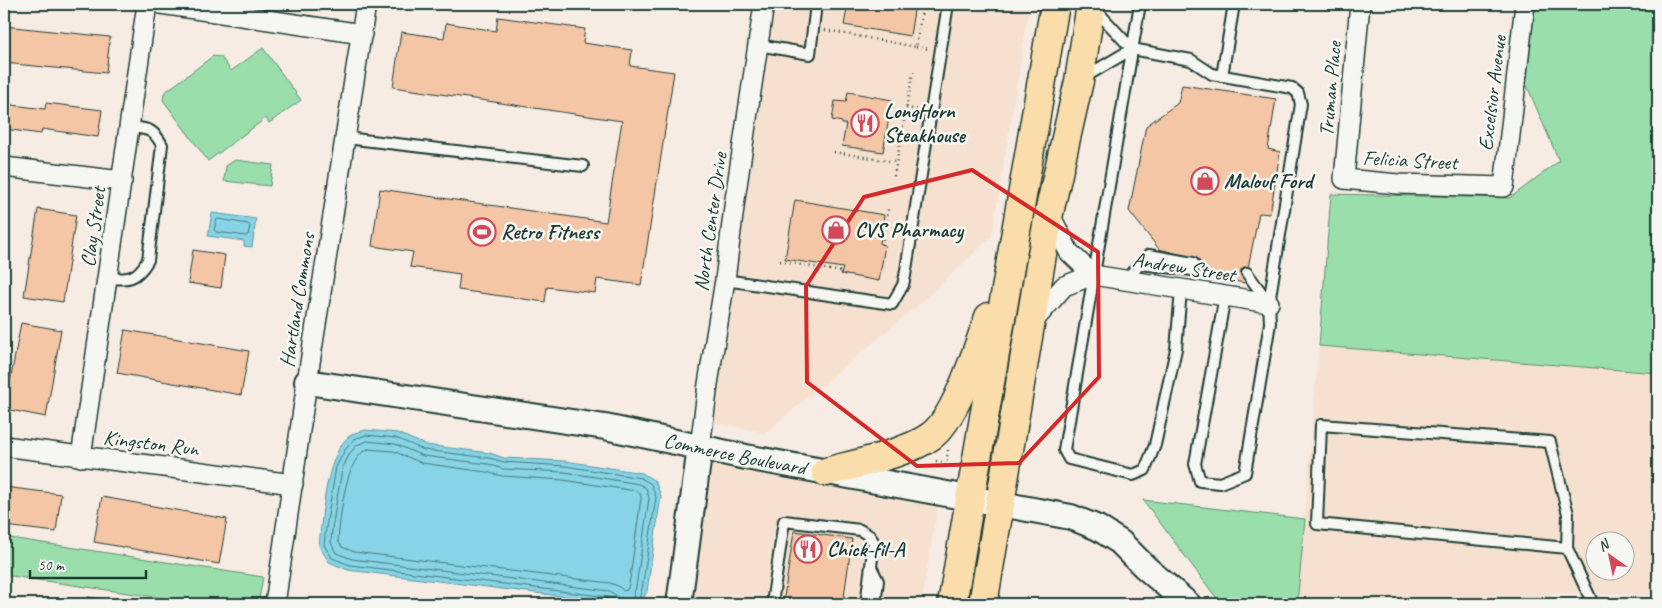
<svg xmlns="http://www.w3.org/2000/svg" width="1662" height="608" font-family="Caveat,sans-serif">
	<rect width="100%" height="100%" fill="#f6ece3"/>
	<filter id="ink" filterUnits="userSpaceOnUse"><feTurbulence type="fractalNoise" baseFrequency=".02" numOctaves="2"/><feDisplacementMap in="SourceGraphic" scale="10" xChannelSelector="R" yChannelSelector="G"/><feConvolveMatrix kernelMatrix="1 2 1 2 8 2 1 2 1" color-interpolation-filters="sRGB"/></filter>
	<g filter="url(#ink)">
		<g fill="#f6e1d0" fill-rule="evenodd">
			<path d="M765,4H1030L992,236L923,301L765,433L704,420Z"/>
			<path d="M1603,4H1658V12Z"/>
			<path d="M1319,346L1658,373V595L1552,593L1543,604H1297ZM1594,540H1624V570H1594Z"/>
			<path d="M700,447L940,493L921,604H679Z"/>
		</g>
		<g fill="#9adfab" stroke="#5c8e70">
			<path d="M1532,4H1603L1658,12V373L1319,346L1331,194L1510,198L1559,161L1516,60Z"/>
			<path d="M263,48L301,100L269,123L266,118L208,161L163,100L164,93L213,56L221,57L231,71Z"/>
			<path d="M235,160L273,165L270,186L224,181L226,166Z"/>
			<path d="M1143,500L1305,519L1297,604H1221Z"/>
			<path d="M4,537L263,577L258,604H204L4,575Z"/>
		</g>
		<g fill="#86d4e5" stroke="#5d989e">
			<path d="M212,213L256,219L252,247L244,246V241L208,236Z"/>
			<path d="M366,430L397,433L426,445L490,453L504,458L565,461L642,473L655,481L661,496L647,591L641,604H625L348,570L329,562L319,546C322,518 326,451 351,435C355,432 362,431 366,430Z"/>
		</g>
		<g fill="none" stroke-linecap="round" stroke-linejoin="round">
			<g stroke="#48797b" stroke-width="1">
				<path d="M218,219L248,224L250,226L248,235L246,236L216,232L214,230L216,222Z"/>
				<path d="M368,449L393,451L422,463L486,472L502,476L563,480L636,491L640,493L641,498L629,585L627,590L624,591L618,586L610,583L354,552L342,547L338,541C340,519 345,456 368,449Z"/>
				<path d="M613,604L612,599L608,597L350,565L332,558L324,545L326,528L336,467L345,450L354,439L366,435L396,438L424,450L489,458L504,462L565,466L641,478L651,484L656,497L642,589L637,604"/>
				<path d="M619,604L617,596L609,591L352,559L336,553L331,543L332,529L342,469L350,453L357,445L367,441L395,444L423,456L488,464L503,469L564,472L639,484L646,488L649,498L636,587L631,604"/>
			</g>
		</g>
		<g fill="#f5c6a5" stroke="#1f3d34">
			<path d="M848,4H915L910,36L844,25Z"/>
			<path d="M498,17L585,29L583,43L632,50L630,66L674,72L641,285L597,279L595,293L547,287L545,302L458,290L460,274L410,267L413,252L372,246L380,189L606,222L622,121L393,87L401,32L444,38L446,23L496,31Z"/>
			<path d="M4,26L110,37L106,73L4,63Z"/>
			<path d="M1182,85L1276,99L1268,149L1280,152L1270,214L1259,213L1245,283L1191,273L1194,258L1159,249L1129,211L1146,126L1178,103Z"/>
			<path d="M848,92L892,100L883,152L842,146L846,124H842V122L832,120L835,101L846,102Z"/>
			<path d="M46,103L102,110L98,137L42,129L41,134L4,129V104L45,109Z"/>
			<path d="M795,200L884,215L880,244L885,245L879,281L841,274L843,268L785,259Z"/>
			<path d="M38,209L76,215L63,302L24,296Z"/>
			<path d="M193,250L225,255L221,288L188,283Z"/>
			<path d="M21,323L61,330L46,417L5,409Z"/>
			<path d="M125,330L249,351L241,395L117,373Z"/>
			<path d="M4,487L61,494L56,532L4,526Z"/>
			<path d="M102,497L227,519L219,564L94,542Z"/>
			<path d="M794,531L852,539L843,604H783Z"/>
			<path d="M88,597L131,604H86Z"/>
		</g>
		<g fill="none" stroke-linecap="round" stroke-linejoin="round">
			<g stroke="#1f3d34" stroke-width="14">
				<g id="service">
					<path d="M1140,4L1064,450L1069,459L1133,475L1145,470L1155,445L1176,349L1181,290"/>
					<path d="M1095,9L1132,49L1191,60L1212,74L1292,88L1298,93L1301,104L1269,303L1270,323L1245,473L1220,483L1200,481L1195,464L1225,296"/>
					<path d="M758,45L810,54L816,4"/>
					<path d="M1222,76L1234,4"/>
					<path d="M1083,78L1132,49"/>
					<path d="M346,138L583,166"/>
					<path d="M1140,264L1149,255L1193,263"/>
					<path d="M1247,273L1268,302"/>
					<path d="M108,278C129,280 137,279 148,260L162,145C153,128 147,129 130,127"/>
					<path d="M725,280L892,304L903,285L905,276L948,4"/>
					<path d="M1125,280L1140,264L1192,270"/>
					<path d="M1567,548L1317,524L1321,425L1550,442L1568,514L1567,548L1593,604"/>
					<path d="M871,567L878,581L875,604"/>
					<path d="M772,604L784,521L860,530L870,536L874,543L866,604"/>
				</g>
			</g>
			<g stroke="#1f3d34" stroke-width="22">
				<g id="minor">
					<path d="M161,4L362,34"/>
					<path d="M1360,4L1344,179L1398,184L1504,187L1525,4"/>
					<path d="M4,167L122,181"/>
					<path d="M1049,213L1069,252L1093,275"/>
					<path d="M1031,324L1064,286L1093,275L1269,303"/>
					<path d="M4,446L293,484"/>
					<path d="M700,447L708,384L725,280L735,199L764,4"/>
					<path d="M81,457L147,4"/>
					<path d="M275,604L307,382L366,4"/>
				</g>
			</g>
			<g stroke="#1f3d34" stroke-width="28">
				<g id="tertiary">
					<path id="s1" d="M307,382L605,427L746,457L1071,517L1098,528L1120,542L1145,567L1188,604"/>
					<path d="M679,604L700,447"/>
				</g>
			</g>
			<g stroke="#1f3d34" stroke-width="31">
				<g id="trunk">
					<path d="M826,472C855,464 908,453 931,436C957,417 977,349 989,317"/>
					<path d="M952,604L1055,4"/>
					<path d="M983,604L1049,213L1079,81L1091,4"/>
				</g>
			</g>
			<g stroke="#1f3d34" stroke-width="2.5" stroke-dasharray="1 4" stroke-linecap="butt">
				<path d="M825,30L916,47L923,4"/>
				<path d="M916,47L929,49"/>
				<path d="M906,108L920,110"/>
				<path d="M834,152L896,162"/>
				<path d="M894,176L913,72"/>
				<path d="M882,245L888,209"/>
				<path d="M780,261L842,272"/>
				<path d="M936,461L946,463"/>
				<path d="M946,466L948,450"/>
			</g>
			<use href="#service" stroke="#f6f6f2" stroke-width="10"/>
			<use href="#minor" stroke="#f6f6f2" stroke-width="19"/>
			<use href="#tertiary" stroke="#f6f6f2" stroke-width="24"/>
			<use href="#trunk" stroke="#faddab" stroke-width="28"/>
		</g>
	</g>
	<path fill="none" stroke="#d62828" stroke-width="4" stroke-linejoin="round" d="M972,170L1098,252L1099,377L1019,463L917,466L807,382L806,286L864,197Z"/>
	<defs>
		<g id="restaurant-ring" transform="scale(1.4375)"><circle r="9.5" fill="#f6f6f2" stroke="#d1495b" stroke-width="1.5"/><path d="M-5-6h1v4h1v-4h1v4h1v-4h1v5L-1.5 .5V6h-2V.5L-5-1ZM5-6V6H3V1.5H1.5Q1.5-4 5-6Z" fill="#d1495b"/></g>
		<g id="shop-ring" transform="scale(1.4375)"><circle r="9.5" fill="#f6f6f2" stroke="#d1495b" stroke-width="1.5"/><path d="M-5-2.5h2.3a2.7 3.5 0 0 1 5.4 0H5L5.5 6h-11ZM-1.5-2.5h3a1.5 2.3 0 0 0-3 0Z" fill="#d1495b"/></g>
		<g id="stadium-ring" transform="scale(1.4375)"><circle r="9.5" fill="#f6f6f2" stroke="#d1495b" stroke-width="1.5"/><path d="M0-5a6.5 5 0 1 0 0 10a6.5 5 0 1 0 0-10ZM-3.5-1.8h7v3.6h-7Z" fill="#d1495b"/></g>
	</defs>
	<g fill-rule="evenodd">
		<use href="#restaurant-ring" x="865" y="123"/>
		<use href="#shop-ring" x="1205" y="181"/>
		<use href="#shop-ring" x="836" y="230"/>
		<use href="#stadium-ring" x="482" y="232"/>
		<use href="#restaurant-ring" x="808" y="549"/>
	</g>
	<g text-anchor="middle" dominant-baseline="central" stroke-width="5" stroke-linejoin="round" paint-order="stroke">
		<g font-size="21" fill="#1f3d34" stroke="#f6f6f2">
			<text transform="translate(1330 89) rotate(-85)">Truman Place</text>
			<text transform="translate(1492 93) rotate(-83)">Excelsior Avenue</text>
			<text transform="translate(1410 160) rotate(3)">Felicia Street</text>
			<text transform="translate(710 222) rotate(-82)">North Center Drive</text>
			<text transform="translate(93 227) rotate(-82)">Clay Street</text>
			<text transform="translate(1184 267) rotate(9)">Andrew Street</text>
			<text transform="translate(297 300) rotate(-81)">Hartland Commons</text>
			<text transform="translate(151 443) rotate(7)">Kingston Run</text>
			<text stroke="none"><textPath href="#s1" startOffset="434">Commerce Boulevard</textPath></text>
		</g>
		<g font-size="21" font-weight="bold" fill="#1f3d34" stroke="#f6f6f2" text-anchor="start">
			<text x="884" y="111">LongHorn<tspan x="884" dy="24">Steakhouse</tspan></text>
			<text x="1224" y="181">Malouf Ford</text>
			<text x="855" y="230">CVS Pharmacy</text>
			<text x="501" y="232">Retro Fitness</text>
			<text x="827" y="549">Chick-fil-A</text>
		</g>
	</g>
	<rect width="1662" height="608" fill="none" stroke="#f6f6f2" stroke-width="20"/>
	<rect x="10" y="10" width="1642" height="588" fill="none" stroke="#1f3d34" stroke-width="2" filter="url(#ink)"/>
	<g transform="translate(1610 556) rotate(327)"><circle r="24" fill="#f6f6f2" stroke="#a0aca6"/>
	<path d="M0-4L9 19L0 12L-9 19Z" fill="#d1495b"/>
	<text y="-8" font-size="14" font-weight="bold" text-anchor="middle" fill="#1f3d34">N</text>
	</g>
	<path d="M30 570v8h116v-8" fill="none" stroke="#1f3d34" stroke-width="2.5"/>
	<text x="38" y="570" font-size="15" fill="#1f3d34" stroke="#f6f6f2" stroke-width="4" paint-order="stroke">50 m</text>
</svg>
